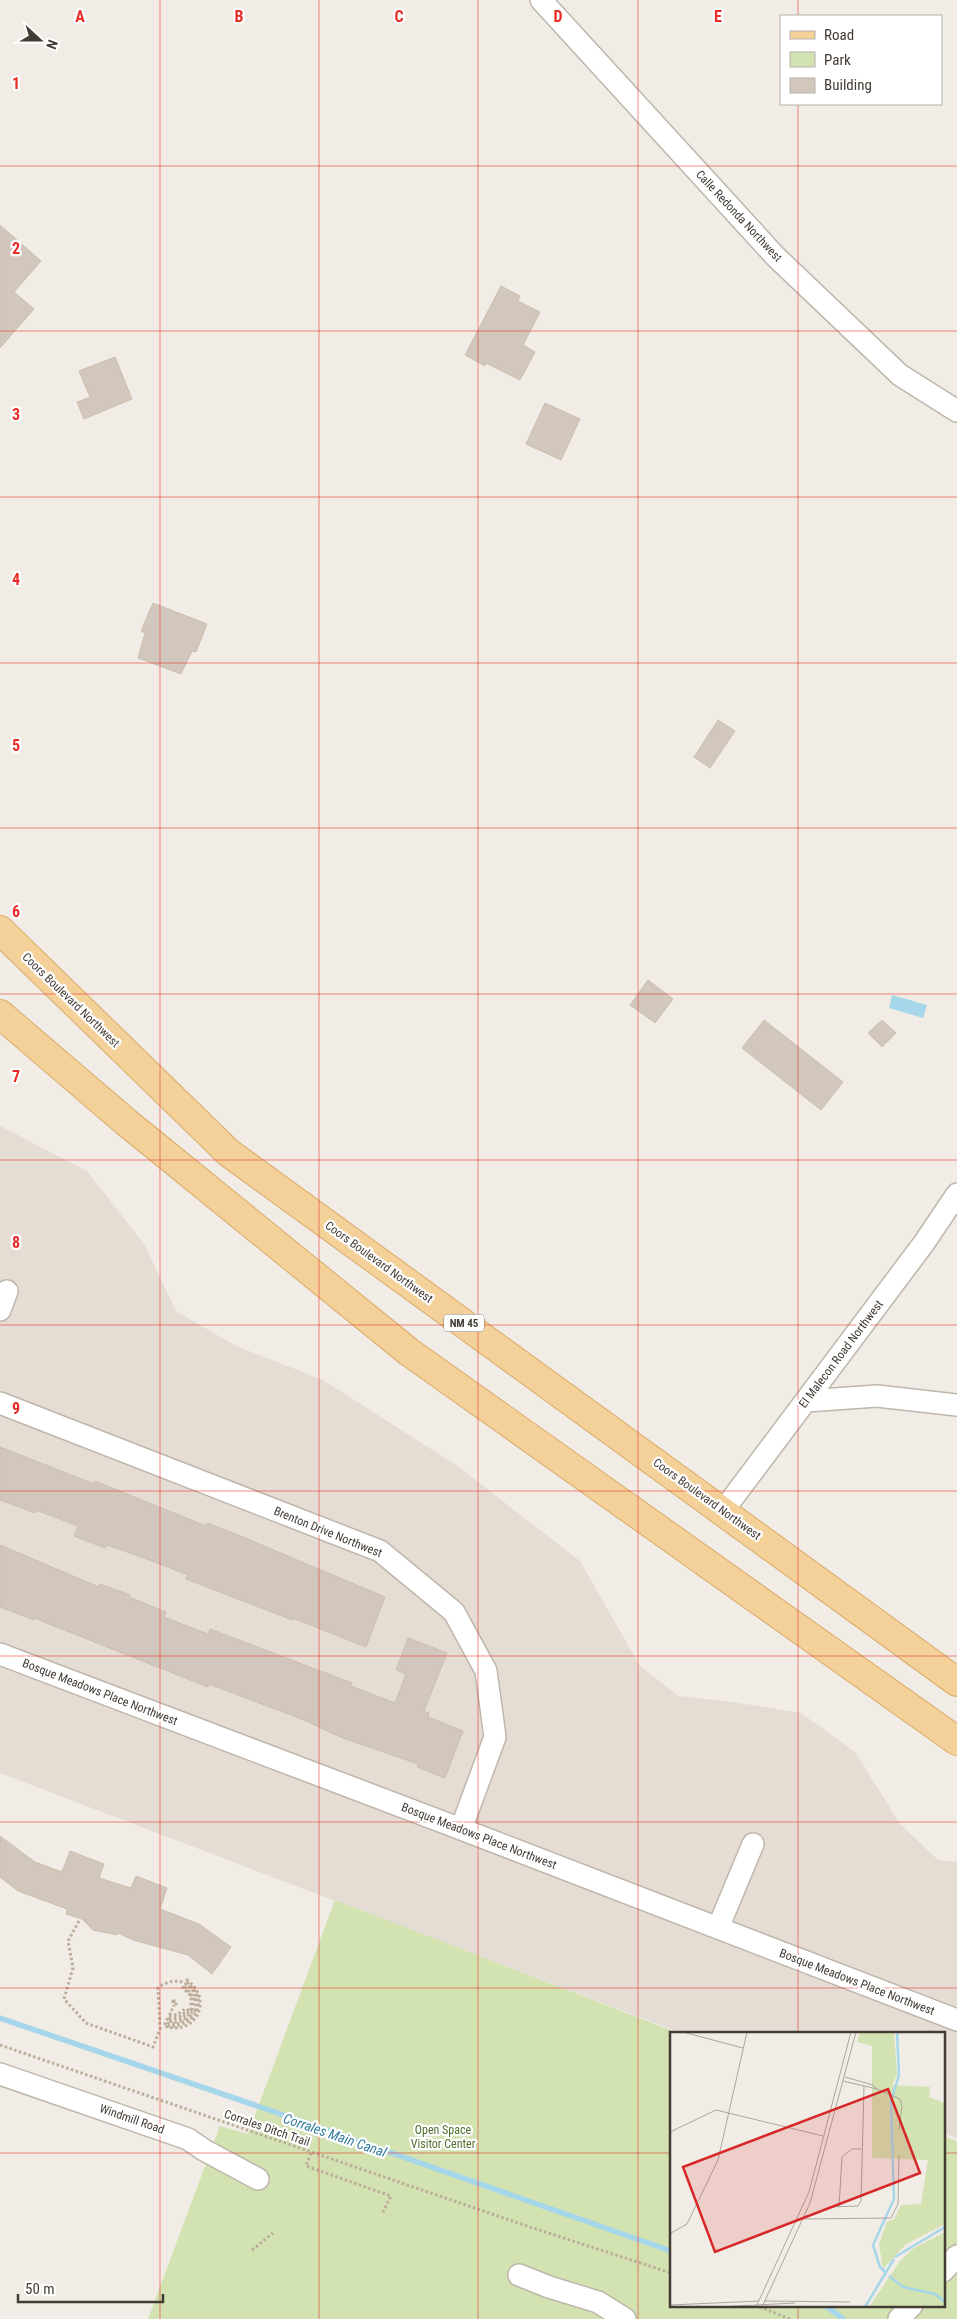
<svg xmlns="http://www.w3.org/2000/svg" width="957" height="2319" font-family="'Roboto Condensed',sans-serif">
	<rect width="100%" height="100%" fill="#f1ece5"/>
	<path fill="#e5ddd4" d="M0,1126L87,1171L144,1244L176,1311L236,1346L323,1380L456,1465L580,1561L640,1666L679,1696L733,1702L801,1713L855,1752L900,1824L938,1860L957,1862V2138L943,2133V2033H681L0,1773Z"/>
	<path fill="#d2e2b1" d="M335,1900L678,2033H671V2305H943V2136L957,2141V2319H148L220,2126L248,2134Z"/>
	<path fill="#a6d6e9" d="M892,995L927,1005L923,1018L889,1008Z"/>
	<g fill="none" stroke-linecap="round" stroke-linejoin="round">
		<g stroke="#a6d6e9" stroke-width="5.5">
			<path d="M0,2018L272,2111L671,2251"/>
			<path d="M825,2305L843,2319"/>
		</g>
	</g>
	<g fill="#d2c7bc" stroke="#ccbeb0">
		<path d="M0,225L41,261L14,292L34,309L0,348Z"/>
		<path d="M501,286L520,296L518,301L540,312L523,345L535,352L520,380L486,363L485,366L465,355Z"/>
		<path d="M115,357L132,399L84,419L77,402L90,397L79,371Z"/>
		<path d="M545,403L580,419L561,460L526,444Z"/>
		<path d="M153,603L207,624L196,652L192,651L181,674L138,658L145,633L141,631Z"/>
		<path d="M718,720L735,731L710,768L694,757Z"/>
		<path d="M648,980L673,999L655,1023L630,1005Z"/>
		<path d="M764,1020L843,1082L821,1110L742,1048Z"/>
		<path d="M882,1020L896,1033L882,1047L868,1033Z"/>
		<path d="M0,1447L94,1484L95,1481L206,1526L207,1523L238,1535L385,1597L366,1647L293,1618L292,1620L186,1579L188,1575L144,1558L107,1545L105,1548L74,1536L78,1526L36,1510L35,1513L0,1500Z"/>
		<path d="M0,1545L99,1587L100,1584L130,1595L129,1597L166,1612L164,1617L208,1634L210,1629L352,1683L351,1686L395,1703L406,1674L396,1670L408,1638L447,1653L424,1711L429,1713L428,1717L463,1731L445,1778L417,1767L418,1764L340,1737L304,1720L209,1684L208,1687L34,1618V1620L0,1607Z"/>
		<path d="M0,1836L35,1862L62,1872L70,1851L104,1864L99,1878L131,1888L136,1876L167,1888L160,1909L199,1924L231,1947L212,1974L188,1955L133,1940L118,1933L117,1935L93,1930L82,1919L66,1914L67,1909L18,1891L0,1877Z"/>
	</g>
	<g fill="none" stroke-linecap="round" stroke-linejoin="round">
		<g stroke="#bfb6ac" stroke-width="24">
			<g id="minor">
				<path d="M541,0L776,257L900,375L957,411"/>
				<path d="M0,1310L7,1291"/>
				<path d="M806,1401L877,1396L957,1405"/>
				<path d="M0,1403L380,1551L454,1612L486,1671L495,1737L461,1829"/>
				<path d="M723,1511L924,1243L957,1194"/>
				<path d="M0,1654L461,1829L957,2020"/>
				<path d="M718,1928L753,1844"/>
				<path d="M0,2074L188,2139L204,2150L258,2179"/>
				<path d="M943,2271L957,2256"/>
				<path d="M519,2275L549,2287L598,2302L625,2319"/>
				<path d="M899,2319L912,2305"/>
			</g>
		</g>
		<g stroke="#d9ab6b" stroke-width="30">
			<g id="major">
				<path d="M0,930L229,1153L957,1682"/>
				<path d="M0,1014L126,1122L409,1352L957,1741"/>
			</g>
		</g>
		<g stroke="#bcad9b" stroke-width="3" stroke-dasharray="2.5 2.5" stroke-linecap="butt">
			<path d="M79,1921L68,1941L73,1968L64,1999L86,2023L153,2047L160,2029L158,1988C178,1972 201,1986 195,2011L192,2010L194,1998L184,1985L183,1988L191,1996V2010L182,2018L169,2019V2021L176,2022L184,2020L191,2012L193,2013C187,2022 178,2026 168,2023L167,2026C195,2028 211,2000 186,1982L187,1980C214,1999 196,2037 164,2026L169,2016L179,2017L188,2010L185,2009L177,2015L170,2014L174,2005"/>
			<rect x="173" y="2001" width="3" height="3"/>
			<path d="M0,2045L521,2224L671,2273"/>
			<path d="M311,2153L306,2166L391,2196L382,2214"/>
			<path d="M252,2250L273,2233"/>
			<path d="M755,2305L790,2319"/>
		</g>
		<use href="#minor" stroke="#fff" stroke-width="21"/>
		<use href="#major" stroke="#f5d19a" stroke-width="28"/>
	</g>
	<path fill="none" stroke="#e82c26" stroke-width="1" stroke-opacity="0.55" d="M160,0V2319M319,0V2319M478,0V2319M638,0V2319M798,0V16M798,104V2033M0,166H957M0,331H957M0,497H957M0,663H957M0,828H957M0,994H957M0,1160H957M0,1325H957M0,1491H957M0,1656H957M0,1822H957M0,1988H957M0,2153H671M943,2153H957M798,2305V2319"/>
	<g text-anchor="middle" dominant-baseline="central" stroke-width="4.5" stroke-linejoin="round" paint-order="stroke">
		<rect fill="#fff" stroke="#7b7672" stroke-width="1" x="444" y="1314.5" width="40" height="17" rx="4"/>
		<g font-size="11" font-weight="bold" fill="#433c35">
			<text x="464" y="1323">NM 45</text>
		</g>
		<g font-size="12" fill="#433c35" stroke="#fff">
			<text transform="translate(739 216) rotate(47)">Calle Redonda Northwest</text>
			<text transform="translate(71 1000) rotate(44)">Coors Boulevard Northwest</text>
			<text transform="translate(379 1262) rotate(36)">Coors Boulevard Northwest</text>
			<text transform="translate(841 1354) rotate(-53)">El Malecon Road Northwest</text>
			<text transform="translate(707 1499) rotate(36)">Coors Boulevard Northwest</text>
			<text transform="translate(328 1532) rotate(22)">Brenton Drive Northwest</text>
			<text transform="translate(100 1692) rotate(21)">Bosque Meadows Place Northwest</text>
			<text transform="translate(479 1836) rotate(21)">Bosque Meadows Place Northwest</text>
			<text transform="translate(857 1982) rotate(21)">Bosque Meadows Place Northwest</text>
			<text transform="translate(132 2119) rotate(19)">Windmill Road</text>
			<text transform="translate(267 2128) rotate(19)">Corrales Ditch Trail</text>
		</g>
		<g font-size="12" fill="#4e702e" stroke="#fff">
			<text x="443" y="2130">Open Space<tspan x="443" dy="14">Visitor Center</tspan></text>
		</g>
		<g font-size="14" font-style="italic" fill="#367e9e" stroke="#fff">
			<text transform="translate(335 2135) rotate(19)">Corrales Main Canal</text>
		</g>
	</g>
	<g transform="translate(670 2032)">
		<rect width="275" height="275" fill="#f1ece5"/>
		<path d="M190,0H224L227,43L222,53L260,55L259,65L275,71V192L236,212L213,237L209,212L217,190L224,187L231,173L251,172L258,128L202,126V14L187,10ZM275,200V275H199L230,229L244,216Z" fill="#d2e2b1"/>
		<path fill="none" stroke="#a6d6e9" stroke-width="2.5" d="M225,225L275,195M216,241L210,235L203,213L224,167L221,69L229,43L227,0M219,244L233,255L265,262L275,270M195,275L224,227"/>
		<path fill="none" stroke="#aba69f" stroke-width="1" d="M13,0L73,16M175,45L203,53L207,57M173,49L207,57L230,67L232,74L229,97M0,100L46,78L153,104M0,166V273M159,175L188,174L191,169L194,54M169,175L172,125L182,117H191M134,187L221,186L228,172L229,123M1,201L17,192L48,128L77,0M94,269L180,270M0,273L89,269M47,275L125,271M86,275L139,160L181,0M92,275L140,171L186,0"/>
		<path fill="#d62828" fill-opacity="0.15" stroke="#d62828" stroke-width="2.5" d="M218,57L250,141L45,220L13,135Z"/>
		<rect width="275" height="275" fill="none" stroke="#433c35" stroke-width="2.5"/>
	</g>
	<g font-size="16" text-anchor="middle" font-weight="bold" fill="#e82c26" stroke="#fff" stroke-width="4.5" stroke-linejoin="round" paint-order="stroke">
		<text x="80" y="22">A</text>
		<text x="239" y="22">B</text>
		<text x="399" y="22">C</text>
		<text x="558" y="22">D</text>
		<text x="718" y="22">E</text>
		<text x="16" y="89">1</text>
		<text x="16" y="254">2</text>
		<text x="16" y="420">3</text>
		<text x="16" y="585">4</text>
		<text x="16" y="751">5</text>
		<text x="16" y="917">6</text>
		<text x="16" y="1082">7</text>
		<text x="16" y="1248">8</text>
		<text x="16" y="1414">9</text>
	</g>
	<rect x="780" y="15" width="162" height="90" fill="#ffffff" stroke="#b4b1ae"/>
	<rect x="790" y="31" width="25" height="8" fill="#f5d19a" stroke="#b4b1ae"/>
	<text x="824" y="40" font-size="15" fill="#433c35">Road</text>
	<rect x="790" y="52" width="25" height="15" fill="#d2e2b1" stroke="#b4b1ae"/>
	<text x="824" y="65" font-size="15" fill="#433c35">Park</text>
	<rect x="790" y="78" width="25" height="15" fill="#d2c7bc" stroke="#b4b1ae"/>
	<text x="824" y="90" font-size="15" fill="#433c35">Building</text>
	<g transform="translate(40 40) rotate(111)" stroke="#ffffff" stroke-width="4" paint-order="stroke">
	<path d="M0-4L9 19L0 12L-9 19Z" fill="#433c35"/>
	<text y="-8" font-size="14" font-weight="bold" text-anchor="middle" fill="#433c35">N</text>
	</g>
	<path d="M18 2294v8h145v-8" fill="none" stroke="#433c35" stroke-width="2.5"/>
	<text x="25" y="2294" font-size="15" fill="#433c35" stroke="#ffffff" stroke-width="4" paint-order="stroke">50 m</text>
</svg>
